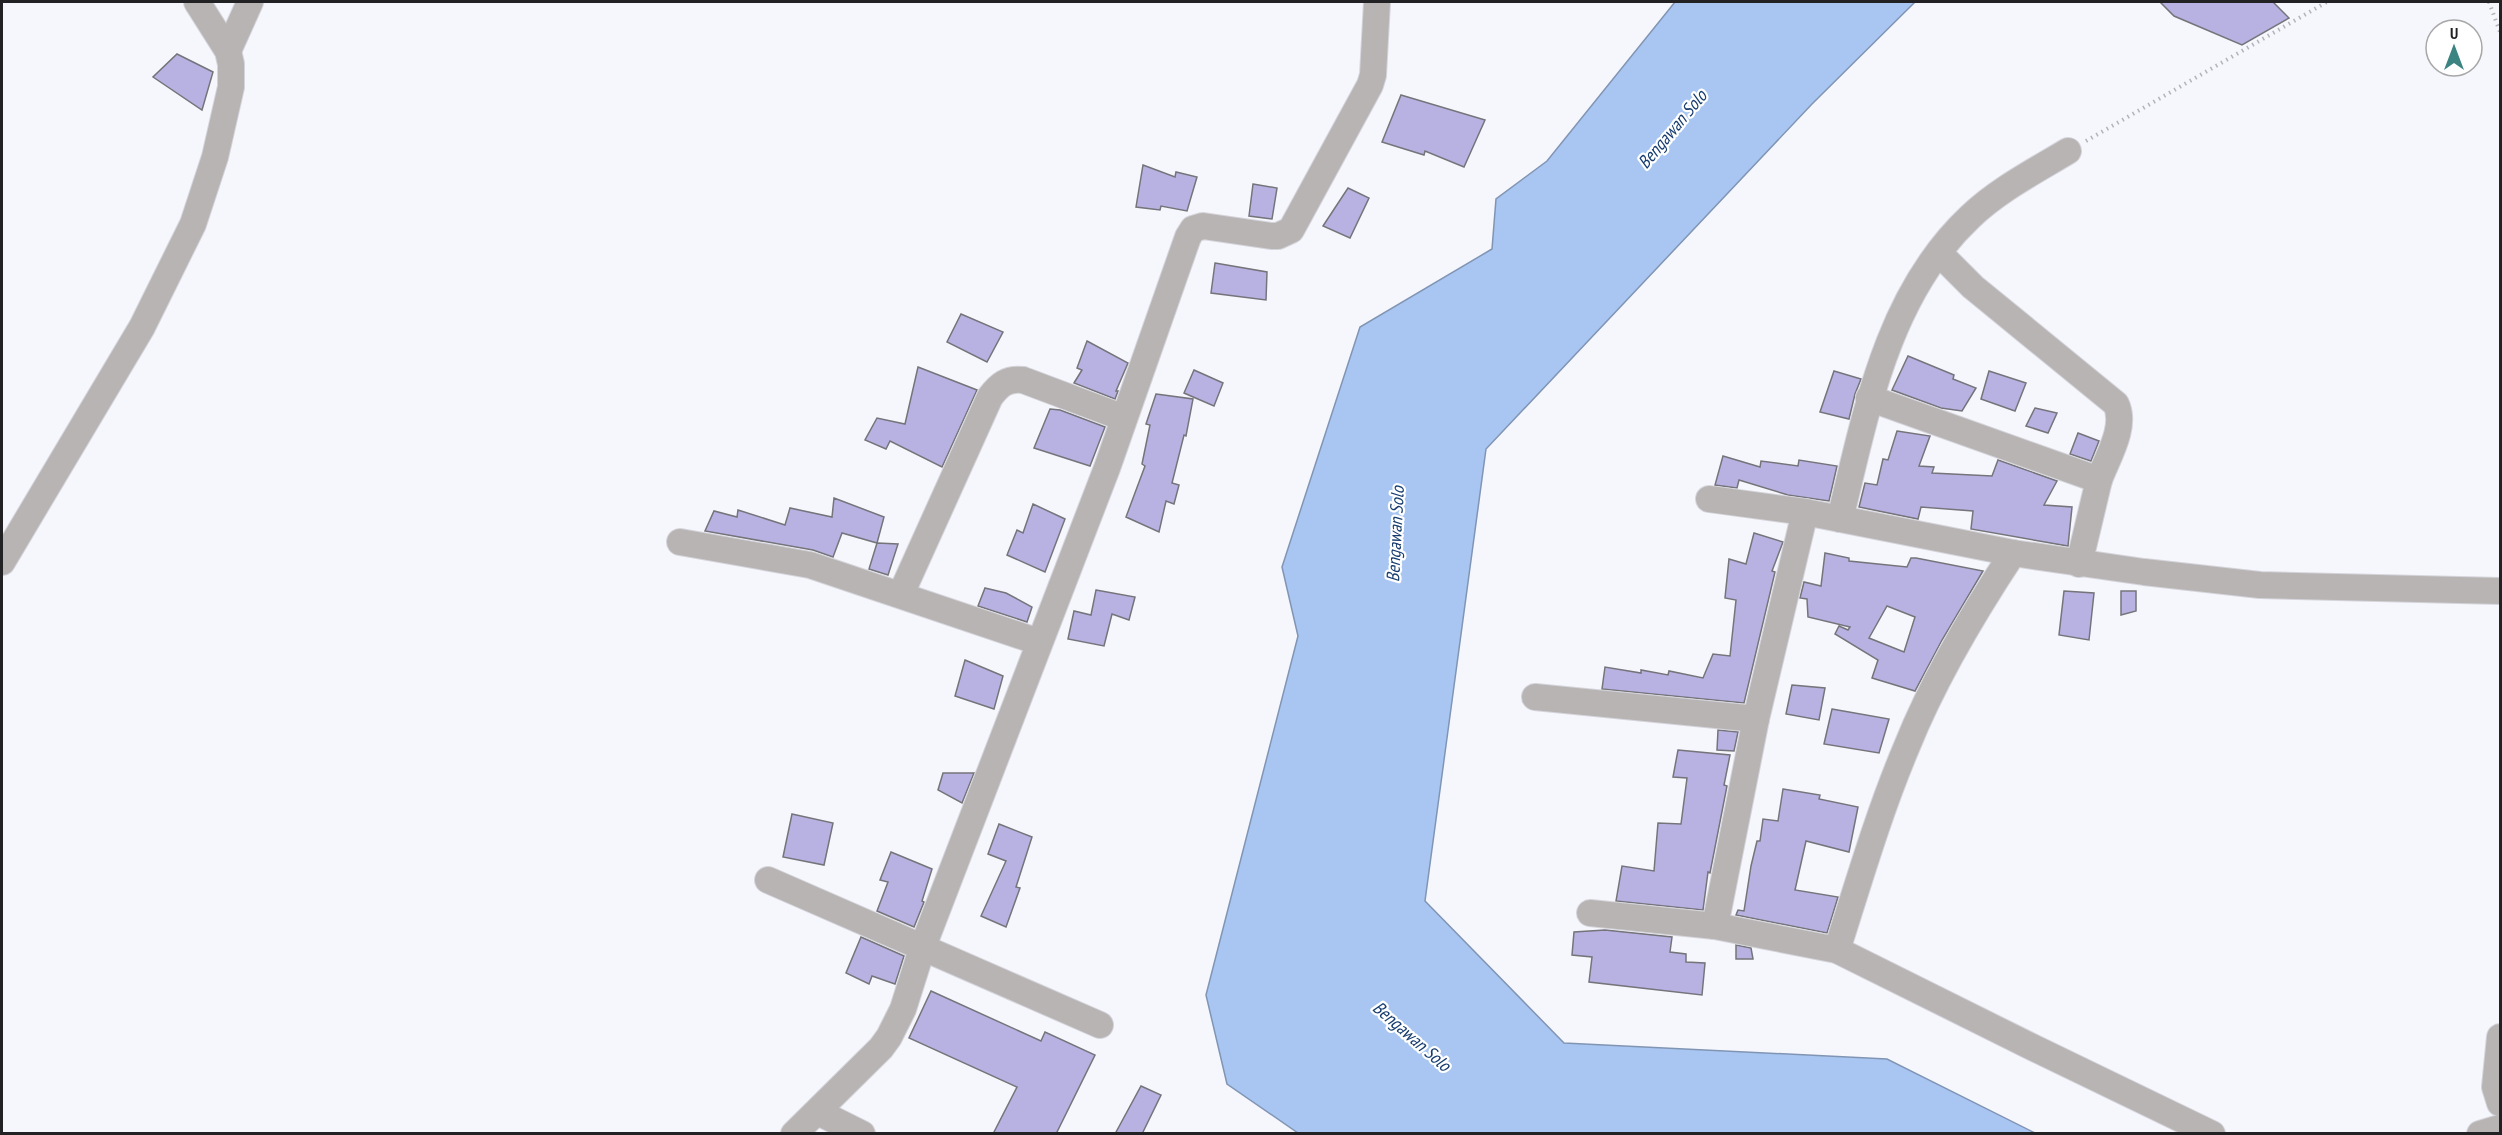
<svg xmlns="http://www.w3.org/2000/svg" width="2502" height="1135" font-family="'PT Sans Narrow',sans-serif">
	<rect width="100%" height="100%" fill="#f6f6fd"/>
	<path fill="#a8c6f1" stroke="#8095b4" stroke-width="1.5" d="M1675,2H1915L1812,104L1486,449L1425,901L1564,1043L1887,1059L2035,1133H1298L1227,1084L1206,995L1298,636L1282,567L1360,327L1492,249L1496,199L1547,161Z"/>
	<g fill="#b8b2e3" stroke="#75747a" stroke-width="1.5" fill-rule="evenodd">
		<path d="M2160,2H2273L2289,18L2242,45L2174,16Z"/>
		<path d="M177,54L213,72L202,110L153,77Z"/>
		<path d="M1401,95L1485,120L1464,167L1425,151L1424,155L1382,142Z"/>
		<path d="M1143,165L1175,177L1176,172L1197,177L1187,211L1161,206L1160,210L1136,207Z"/>
		<path d="M1253,184L1277,188L1272,219L1249,216Z"/>
		<path d="M1348,188L1369,198L1350,238L1323,226Z"/>
		<path d="M1215,263L1267,272L1266,300L1211,293Z"/>
		<path d="M961,314L1003,332L987,362L947,342Z"/>
		<path d="M1087,341L1128,363L1116,391H1118L1115,399L1074,383L1082,370L1077,368Z"/>
		<path d="M1908,356L1954,375L1953,379L1976,388L1962,411L1941,408L1892,390Z"/>
		<path d="M918,367L977,390L942,467L890,441L886,449L865,440L877,418L905,424Z"/>
		<path d="M1194,370L1223,383L1214,406L1184,393Z"/>
		<path d="M1834,371L1861,379L1855,394L1849,419L1820,412Z"/>
		<path d="M1989,371L2026,383L2015,411L1981,399Z"/>
		<path d="M1156,394L1193,399L1186,436L1184,435L1172,483L1179,485L1174,504L1166,501L1159,532L1126,517L1145,466L1142,464L1150,425L1146,424Z"/>
		<path d="M2035,408L2057,413L2048,433L2026,426Z"/>
		<path d="M1050,409L1060,410L1105,427L1090,466L1034,448Z"/>
		<path d="M1897,431L1930,436L1919,466L1934,467L1932,473L1992,476L1998,460L2057,481L2044,505L2072,507L2068,546L1971,529L1973,511L1921,507L1918,519L1859,507L1865,483L1877,485L1883,459L1888,460Z"/>
		<path d="M2078,433L2099,441L2091,461L2070,454Z"/>
		<path d="M1723,456L1760,467L1761,461L1798,466L1799,460L1837,466L1829,501L1788,495L1739,480L1737,488L1715,485Z"/>
		<path d="M834,498L884,517L877,543L842,533L833,557L813,550L705,531L714,511L737,517L738,510L785,525L790,508L832,517Z"/>
		<path d="M1033,504L1065,519L1045,572L1007,555L1017,530L1023,533Z"/>
		<path d="M1754,533L1783,542L1772,571L1775,572L1744,703L1602,689L1605,667L1641,673V670L1668,675L1669,671L1703,678L1713,654L1730,656L1736,600L1725,598L1729,559L1746,564Z"/>
		<path d="M877,543L898,544L888,575L869,569Z"/>
		<path d="M1825,553L1849,558V561L1907,567L1911,558H1916L1983,571L1942,640L1915,691L1872,678L1878,660L1835,634L1839,626L1848,630L1850,627L1808,617L1807,599L1800,598L1804,582L1821,586ZM1887,606L1915,617L1904,652L1869,638Z"/>
		<path d="M985,588L1006,593L1032,607L1027,622L978,606Z"/>
		<path d="M1096,590L1135,597L1129,620L1112,614L1104,646L1068,639L1074,611L1091,615Z"/>
		<path d="M2064,591L2094,593L2089,640L2059,635Z"/>
		<path d="M2121,591H2136V611L2121,615Z"/>
		<path d="M965,660L1003,676L994,709L955,696Z"/>
		<path d="M1792,685L1825,688L1819,720L1786,714Z"/>
		<path d="M1832,709L1889,719L1879,753L1824,744Z"/>
		<path d="M1718,730L1738,732L1734,751L1717,750Z"/>
		<path d="M1678,750L1730,755L1724,785L1727,786L1710,873L1708,872L1703,910L1616,901L1622,866L1654,871L1658,823L1681,824L1687,778L1673,777Z"/>
		<path d="M943,773H974L962,803L938,790Z"/>
		<path d="M1783,789L1820,795L1819,799L1858,807L1849,852L1806,841L1795,890L1838,897L1827,933L1736,915L1738,910L1744,911L1751,866L1757,841H1760L1763,819L1778,821Z"/>
		<path d="M792,814L833,823L824,865L783,857Z"/>
		<path d="M999,824L1032,837L1016,887L1020,888L1006,927L981,916L1006,861L988,854Z"/>
		<path d="M891,852L932,869L922,901L924,902L914,927L877,911L888,882L880,880Z"/>
		<path d="M1605,930L1672,937L1670,952L1686,954V962L1705,963L1702,995L1589,982L1592,957L1572,955L1574,932Z"/>
		<path d="M861,937L904,956L895,984L872,976L869,984L846,973Z"/>
		<path d="M1736,945L1751,948L1753,959H1736Z"/>
		<path d="M931,991L1041,1041L1045,1032L1095,1055L1056,1134H993L1017,1087L909,1038Z"/>
		<path d="M1141,1086L1161,1095L1142,1134H1115Z"/>
	</g>
	<g fill="none" stroke-linecap="round" stroke-linejoin="round">
		<g stroke="#d4d4da" stroke-width="28">
			<g id="minor">
				<path d="M228,51L250,2"/>
				<path d="M1939,253L1973,287L2116,404C2127,427 2107,458 2099,480"/>
				<path d="M1869,398L2099,480L2079,564"/>
				<path d="M1709,499L1805,512L2013,553L2144,572L2260,585L2500,591"/>
				<path d="M1840,519C1866,413 1887,295 1970,217C1998,190 2035,171 2068,151"/>
				<path d="M680,542L810,565L1039,642"/>
				<path d="M2,562L142,327L193,224L215,157L231,87V64L228,51L197,2"/>
				<path d="M901,594L990,397C999,385 1007,378 1023,380L1124,418"/>
				<path d="M1535,697L1756,719"/>
				<path d="M768,880L1100,1025"/>
				<path d="M1590,913L1715,926L1837,950L2032,1047L2212,1134"/>
				<path d="M1715,926L1756,719L1805,512"/>
				<path d="M1837,950C1859,881 1879,812 1907,746C1933,681 1974,612 2013,553"/>
				<path d="M2500,1037L2495,1087L2500,1103"/>
				<path d="M818,1112L862,1134"/>
				<path d="M794,1134L881,1048L889,1037L903,1009L922,949L1107,468L1188,237L1193,229L1203,226L1271,236H1278L1291,230L1370,85L1373,75L1377,2"/>
				<path d="M2480,1134L2500,1128"/>
			</g>
		</g>
		<g stroke="#b3b3b8" stroke-width="4" stroke-dasharray="1.5 4.5" stroke-linecap="butt">
			<path d="M2489,2L2500,32"/>
			<path d="M2086,141L2327,2"/>
		</g>
		<use href="#minor" stroke="#b8b4b4" stroke-width="26"/>
	</g>
	<g text-anchor="middle" dominant-baseline="central" stroke-width="4.5" stroke-linejoin="round" paint-order="stroke">
		<g font-size="18" font-style="italic" fill="#163c6f" stroke="#fff">
			<text transform="translate(1672 129) rotate(-50)">Bengawan Solo</text>
			<text transform="translate(1395 534) rotate(-87)">Bengawan Solo</text>
			<text transform="translate(1412 1036) rotate(41)">Bengawan Solo</text>
		</g>
	</g>
	<rect width="2502" height="1135" fill="none" stroke="#222225" stroke-width="6"/>
	<g transform="translate(2454 48)"><circle r="28" fill="#ffffff" stroke="#a7a7a8" stroke-width="1.5"/>
	<path d="M0-4.5L10 22L0 15L-10 22Z" fill="#3c8482"/>
	<text y="-9" font-size="16" font-weight="bold" text-anchor="middle" fill="#222225">U</text>
	</g>
</svg>
